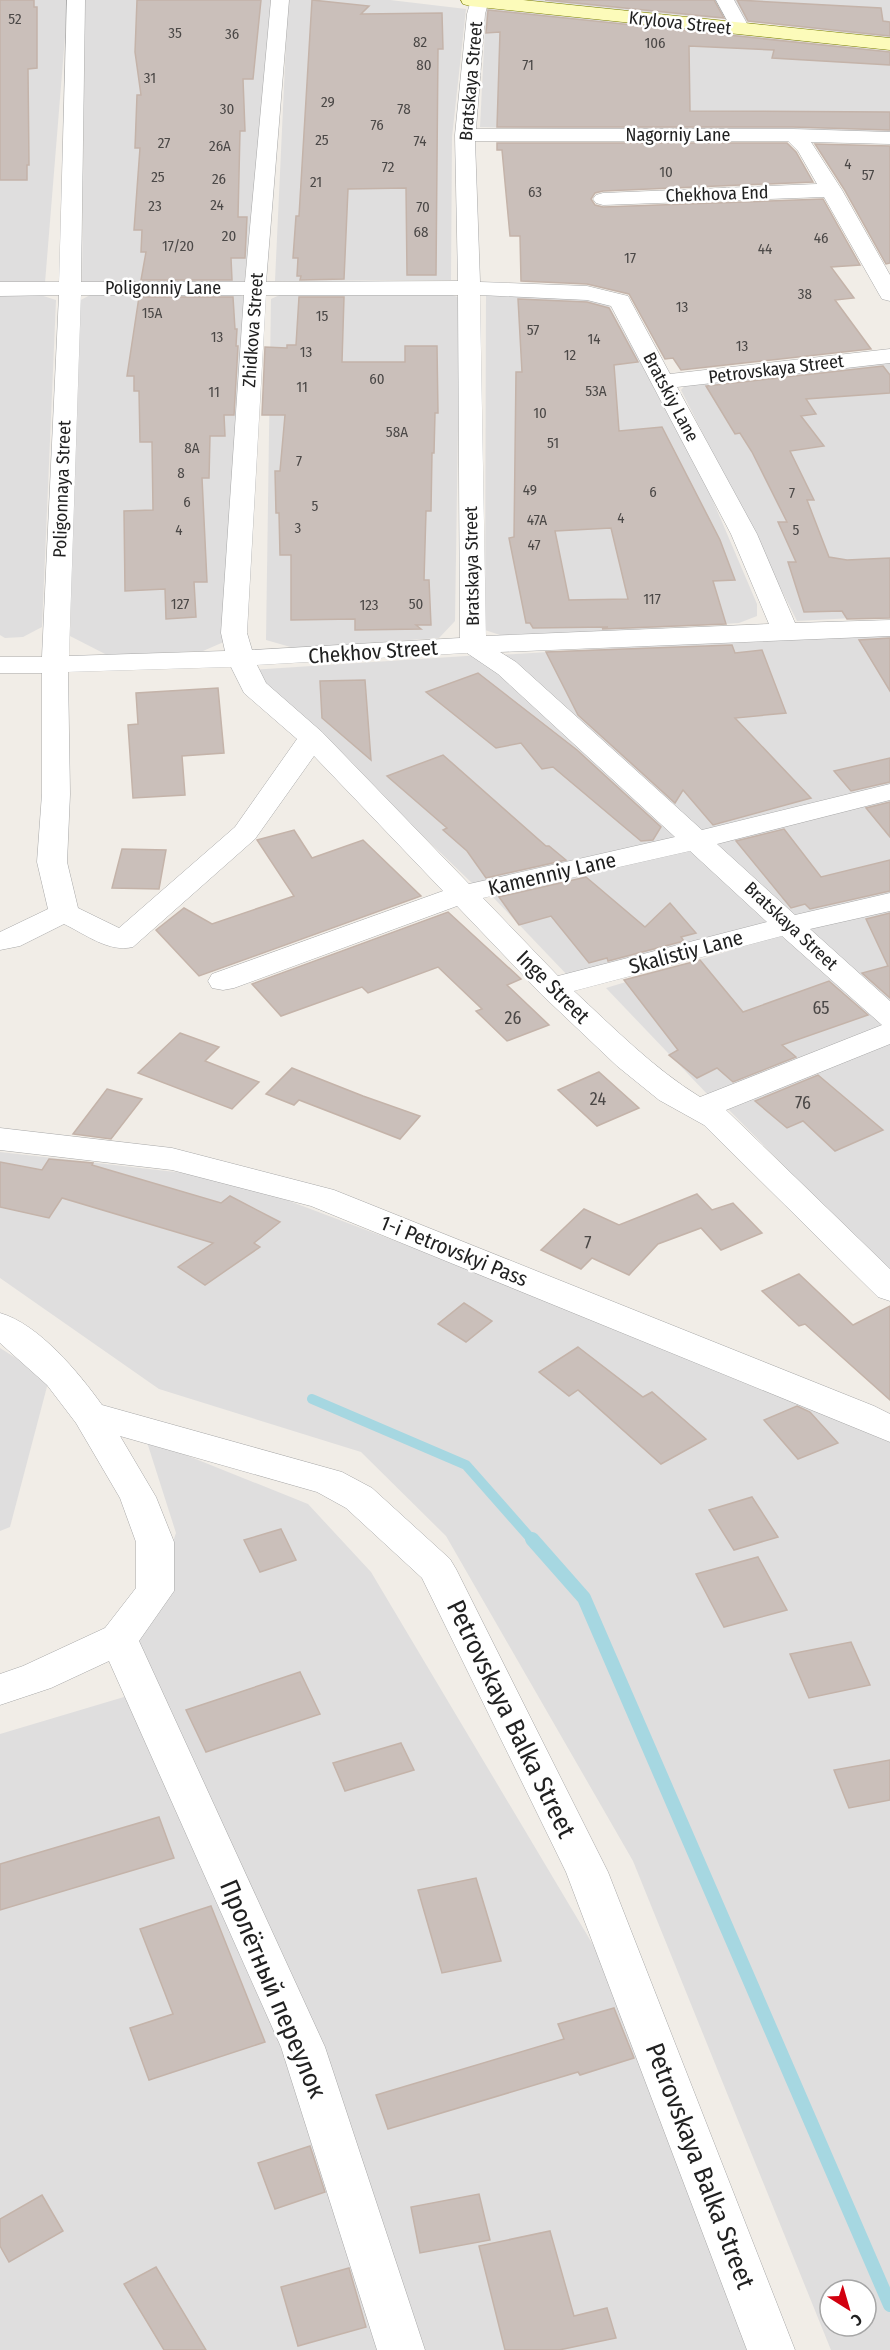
<svg xmlns="http://www.w3.org/2000/svg" width="890" height="2350" font-family="'Fira Sans Condensed',sans-serif">
	<rect width="100%" height="100%" fill="#f1ede7"/>
	<g fill="#dfdede" fill-rule="evenodd">
		<path d="M0,0H68L45,283L0,284Z"/>
		<path d="M85,0H273L244,287L82,285Z"/>
		<path d="M288,0H390L466,9L452,137L451,280L275,281Z"/>
		<path d="M511,0H717L725,13L722,17L711,18Z"/>
		<path d="M732,0H890V38L744,21Z"/>
		<path d="M486,8L890,51V137L480,127Z"/>
		<path d="M233,291L250,300L226,641L203,651L107,655L70,636L77,302L92,294Z"/>
		<path d="M442,291L460,298L455,621L439,638L294,648L266,640L271,299L286,292Z"/>
		<path d="M0,292L34,293L56,300L42,627L23,637L5,638L0,635Z"/>
		<path d="M486,294L605,299L693,454L757,604V616L739,623L506,637L485,630Z"/>
		<path d="M890,362V616L797,621L681,390L690,380Z"/>
		<path d="M890,633V788L703,834L499,655L787,637Z"/>
		<path d="M482,655L689,839L475,886L251,670Z"/>
		<path d="M890,797V899L793,922L713,841Z"/>
		<path d="M690,849L772,921L570,978L489,893Z"/>
		<path d="M890,907V1011L802,927Z"/>
		<path d="M788,933L888,1027L710,1097L606,988Z"/>
		<path d="M890,1041V1273L727,1108Z"/>
		<path d="M0,1152L228,1178L890,1427V2350H831L633,1861L446,1536L361,1452L159,1389L0,1278ZM830,2290H866V2326H830Z"/>
		<path d="M0,1348L49,1379L10,1527L0,1531Z"/>
		<path d="M146,1439L308,1504L371,1572L608,1970L756,2350H0V1734L134,1694L133,1658L176,1533Z"/>
	</g>
	<g fill="none" stroke-linecap="round" stroke-linejoin="round">
		<path stroke="#a6d7e1" stroke-width="10" d="M312,1399L466,1465L533,1541"/>
		<path stroke="#a6d7e1" stroke-width="14" d="M532,1539L584,1598L890,2305"/>
	</g>
	<g fill="#cabfba" stroke="#c4b3a9" stroke-width="1.5" fill-rule="evenodd">
		<path d="M0,0H34V7H37V68L28,69L29,165H27V180H0Z"/>
		<path d="M137,0H261L253,79H243L245,131H240L238,217H247L245,258H231L232,280H141L146,252H141L142,230H134L140,148H135L137,95H141L135,52Z"/>
		<path d="M312,0L369,6L361,14L442,13L443,49H438L436,275H407L406,188L348,189L344,279L300,280L301,276H297L298,258H293L296,216H299Z"/>
		<path d="M545,0H714L724,18Z"/>
		<path d="M737,0L881,8L883,21L890,22V36L748,21Z"/>
		<path d="M488,10L890,52V65L772,58L774,50L689,46L690,111L890,112V130L793,127H497L500,32L486,33Z"/>
		<path d="M497,143H787L796,152L813,182L603,191L595,193L591,199L595,205L603,207L823,199L860,265L831,267L854,298L835,300L871,349L681,370L673,358L665,359L629,294L587,284L521,281L520,236H510L502,150H497Z"/>
		<path d="M815,144L890,146V263L886,264L844,189Z"/>
		<path d="M139,297H233L235,329H237L236,346H238L234,415H224L225,436H210L209,478H202L207,582H194L196,617L166,619L165,589L125,591L124,511L153,510L152,442H140L139,391H134V376H127Z"/>
		<path d="M299,297H344L342,362H405V346H437L438,413H435L434,453H432L431,511H426L424,580H429L431,625H416L421,629L355,630V619L291,620V555H280L279,513H276L275,471H280L285,415H262L265,347L287,348V345H296Z"/>
		<path d="M518,299L587,302L609,308L638,362L614,365L619,431L662,427L720,540L735,580L713,581L726,624L602,629L608,627L533,628L530,623H526L509,538L514,537L516,372H522ZM611,528L628,599L569,600L555,531Z"/>
		<path d="M883,366L890,375V393L806,399L816,414L801,416L824,446L790,451L814,500H807L829,557L847,560L890,558V618L847,619L842,611L804,612L788,562H796L778,522H787L752,452L740,433L735,434L706,386Z"/>
		<path d="M890,638V691L859,640Z"/>
		<path d="M732,645L735,653L762,650L786,713L735,718L811,798L713,825L683,790L675,803L578,715L546,652Z"/>
		<path d="M478,673L577,750L661,827L653,840L641,841L553,767L542,769L521,743L496,748L426,692Z"/>
		<path d="M365,680L371,760L322,718L320,681Z"/>
		<path d="M218,688L224,753L182,756L185,795L133,798L128,725L138,724L136,693Z"/>
		<path d="M443,755L546,846H549L566,860L486,878L467,851L443,830L447,828L387,776Z"/>
		<path d="M890,758V782L851,791L834,771Z"/>
		<path d="M890,802V837L866,808Z"/>
		<path d="M784,829L821,877L890,860V891L810,909L805,904L791,908L736,841Z"/>
		<path d="M294,830L312,858L363,840L421,896L199,976L156,930L184,908L212,924L294,896L257,840Z"/>
		<path d="M122,849L166,850L159,889L112,888Z"/>
		<path d="M586,877L645,927L670,903L696,933L681,937L684,941L608,961L607,958L589,963L551,916L519,925L499,897Z"/>
		<path d="M448,912L521,979L507,985L549,1025L507,1041L476,1011L482,1009L438,967L368,993L362,987L281,1016L252,984Z"/>
		<path d="M890,913V998L862,973L888,966L866,919Z"/>
		<path d="M700,960L743,1012L829,981L868,1015L782,1045L796,1057L733,1082L717,1068L697,1078L669,1055L678,1050L624,980Z"/>
		<path d="M180,1033L219,1047L205,1061L259,1082L232,1109L138,1073Z"/>
		<path d="M292,1068L363,1096L420,1116L400,1139L299,1100L294,1105L266,1094Z"/>
		<path d="M599,1072L639,1108L597,1126L558,1090Z"/>
		<path d="M818,1075L883,1130L835,1151L803,1121L787,1128L755,1101Z"/>
		<path d="M107,1089L142,1099L111,1139L73,1134Z"/>
		<path d="M49,1159L93,1163L92,1165L221,1203L230,1196L280,1222L254,1243L260,1247L205,1285L178,1267L213,1243L62,1198L49,1218L0,1207V1162L42,1170Z"/>
		<path d="M697,1194L712,1210L733,1203L762,1233L721,1250L701,1228L658,1244L629,1275L592,1258L581,1269L541,1250L584,1209L619,1225Z"/>
		<path d="M799,1274L853,1325L890,1306V1400L805,1324L799,1326L762,1291Z"/>
		<path d="M464,1303L492,1321L466,1342L438,1324Z"/>
		<path d="M578,1347L643,1397L652,1392L706,1439L661,1464L578,1390L569,1396L539,1372Z"/>
		<path d="M797,1406L810,1412L838,1443L798,1459L764,1420Z"/>
		<path d="M752,1497L778,1537L734,1550L709,1510Z"/>
		<path d="M281,1529L296,1560L260,1572L244,1540Z"/>
		<path d="M758,1557L787,1610L724,1627L696,1574Z"/>
		<path d="M851,1642L870,1685L809,1698L790,1654Z"/>
		<path d="M300,1672L320,1714L206,1752L186,1710Z"/>
		<path d="M401,1743L414,1770L345,1791L333,1763Z"/>
		<path d="M890,1760V1800L849,1808L834,1770Z"/>
		<path d="M159,1817L174,1858L0,1910V1864Z"/>
		<path d="M476,1878L501,1961L442,1973L418,1890Z"/>
		<path d="M211,1906L265,2042L149,2080L130,2028L173,2014L140,1929Z"/>
		<path d="M614,2008L634,2058L580,2075L578,2072L388,2129L376,2095L564,2039L558,2024Z"/>
		<path d="M310,2146L325,2192L275,2209L258,2163Z"/>
		<path d="M479,2194L490,2240L420,2253L411,2207Z"/>
		<path d="M42,2195L63,2231L9,2262L0,2246V2219Z"/>
		<path d="M550,2231L574,2316L607,2308L616,2338L559,2350H505L479,2246Z"/>
		<path d="M156,2267L206,2350H164L124,2284Z"/>
		<path d="M349,2268L366,2327L298,2346L281,2287Z"/>
	</g>
	<g fill="none" stroke-linecap="round" stroke-linejoin="round">
		<g stroke="#a8a8a8" stroke-width="1">
			<g id="minor">
				<path d="M67,0H85L81,282H245L271,0H289L266,282L458,281L455,135L467,14L471,0H489L485,14L476,129H793L890,132V144L811,142L842,190L890,275V301L882,299L879,294L824,197L603,205L596,203L593,199L596,195L603,193L817,184L798,151L788,141H475L480,282L587,286L628,296L670,374L890,349V363L677,387L757,534L795,623L890,620V636L500,652L516,662L702,830L890,784V800L717,844L795,915L890,893V911L810,929L890,1001V1044L726,1110L890,1269V1301L878,1297L704,1125L659,1100L617,1066L541,994L457,906L234,988L223,990L212,988L208,981L212,974L443,891L314,756L255,839L133,947C109,953 85,934 64,924L20,946L0,950V932L48,909L37,862L42,794V673H0V657H42L59,295L0,296V282H59ZM81,295H244L221,633L225,651L69,656ZM266,295H458L460,638L252,650L247,633ZM480,295L587,300L611,306L731,534L769,624L486,636ZM467,653L498,674L675,837L469,884L322,732L266,683L257,665ZM231,667L244,693L297,739L235,827L119,928L78,908L67,862L70,794L68,672ZM690,851L767,922L558,976L483,898ZM782,936L882,1025L700,1097C653,1068 614,1028 574,991Z"/>
				<path d="M716,0H734L750,29L748,33H734Z"/>
				<path d="M0,1128L172,1148L334,1190L874,1406L890,1414V1442L311,1206L172,1170L0,1150Z"/>
				<path d="M0,1313C39,1324 79,1373 102,1405L342,1472L372,1488L450,1559L456,1569L608,1872L795,2350H747L566,1872L422,1578L346,1508L317,1492L120,1436L156,1497L174,1542V1591L139,1641L325,2047L425,2350H377L281,2047L109,1661L51,1688L0,1705V1674L23,1666L105,1628L136,1588V1542L120,1498L76,1423L47,1385L0,1343Z"/>
			</g>
		</g>
		<g stroke="#7b7f00" stroke-width="1">
			<path id="secondary" d="M461,0H523L890,38V50L470,6L463,4Z"/>
		</g>
		<use href="#minor" fill="#fff" fill-rule="evenodd"/>
		<use href="#secondary" fill="#fcfbba" fill-rule="evenodd"/>
	</g>
	<g text-anchor="middle" dominant-baseline="central" stroke-width="5" stroke-linejoin="round" paint-order="stroke">
		<g font-size="15" fill="#4b4847">
			<text x="15" y="19">52</text>
			<text x="175" y="33">35</text>
			<text x="232" y="34">36</text>
			<text x="420" y="42">82</text>
			<text x="655" y="43">106</text>
			<text x="424" y="65">80</text>
			<text x="528" y="65">71</text>
			<text x="150" y="78">31</text>
			<text x="328" y="102">29</text>
			<text x="227" y="109">30</text>
			<text x="404" y="109">78</text>
			<text x="377" y="125">76</text>
			<text x="322" y="140">25</text>
			<text x="420" y="141">74</text>
			<text x="164" y="143">27</text>
			<text x="220" y="146">26А</text>
			<text x="848" y="164">4</text>
			<text x="388" y="167">72</text>
			<text x="666" y="172">10</text>
			<text x="868" y="175">57</text>
			<text x="158" y="177">25</text>
			<text x="219" y="179">26</text>
			<text x="316" y="182">21</text>
			<text x="535" y="192">63</text>
			<text x="217" y="205">24</text>
			<text x="155" y="206">23</text>
			<text x="423" y="207">70</text>
			<text x="421" y="232">68</text>
			<text x="229" y="236">20</text>
			<text x="821" y="238">46</text>
			<text x="178" y="246">17/20</text>
			<text x="765" y="249">44</text>
			<text x="630" y="258">17</text>
			<text x="805" y="294">38</text>
			<text x="682" y="307">13</text>
			<text x="152" y="313">15А</text>
			<text x="322" y="316">15</text>
			<text x="533" y="330">57</text>
			<text x="217" y="337">13</text>
			<text x="594" y="339">14</text>
			<text x="742" y="346">13</text>
			<text x="306" y="352">13</text>
			<text x="570" y="355">12</text>
			<text x="377" y="379">60</text>
			<text x="302" y="387">11</text>
			<text x="596" y="391">53А</text>
			<text x="214" y="392">11</text>
			<text x="540" y="413">10</text>
			<text x="397" y="432">58А</text>
			<text x="553" y="443">51</text>
			<text x="192" y="448">8А</text>
			<text x="299" y="461">7</text>
			<text x="181" y="473">8</text>
			<text x="530" y="490">49</text>
			<text x="653" y="492">6</text>
			<text x="792" y="493">7</text>
			<text x="187" y="502">6</text>
			<text x="315" y="506">5</text>
			<text x="621" y="518">4</text>
			<text x="537" y="520">47А</text>
			<text x="298" y="528">3</text>
			<text x="179" y="530">4</text>
			<text x="796" y="530">5</text>
			<text x="534" y="545">47</text>
			<text x="652" y="599">117</text>
			<text x="180" y="604">127</text>
			<text x="416" y="604">50</text>
			<text x="369" y="605">123</text>
		</g>
		<g font-size="18" fill="#212121" stroke="#fff">
			<text transform="translate(680 23) rotate(6)">Krylova Street</text>
			<text transform="translate(471 81) rotate(-85)">Bratskaya Street</text>
			<text x="678" y="135">Nagorniy Lane</text>
			<text transform="translate(717 194) rotate(-2)">Chekhova End</text>
			<text x="163" y="288">Poligonniy Lane</text>
			<text transform="translate(253 330) rotate(-86)">Zhidkova Street</text>
			<text transform="translate(776 369) rotate(-7)">Petrovskaya Street</text>
			<text transform="translate(671 397) rotate(62)">Bratskiy Lane</text>
			<text transform="translate(62 489) rotate(-88)">Poligonnaya Street</text>
			<text transform="translate(472 566) rotate(-91)">Bratskaya Street</text>
			<text transform="translate(791 926) rotate(43)">Bratskaya Street</text>
		</g>
		<g font-size="18" fill="#4b4847">
			<text x="821" y="1008">65</text>
			<text x="513" y="1018">26</text>
			<text x="598" y="1099">24</text>
			<text x="803" y="1103">76</text>
			<text x="588" y="1243">7</text>
		</g>
		<g font-size="21" fill="#212121" stroke="#fff">
			<text transform="translate(373 652) rotate(-4)">Chekhov Street</text>
			<text transform="translate(552 874) rotate(-13)">Kamenniy Lane</text>
			<text transform="translate(686 952) rotate(-15)">Skalistiy Lane</text>
			<text transform="translate(553 987) rotate(45)">Inge Street</text>
			<text transform="translate(454 1251) rotate(22)">1-i Petrovskyi Pass</text>
		</g>
		<g font-size="26" fill="#212121" stroke="#fff">
			<text transform="translate(511 1719) rotate(64)">Petrovskaya Balka Street</text>
			<text transform="translate(273 1989) rotate(67)">Пролётный переулок</text>
			<text transform="translate(700 2166) rotate(69)">Petrovskaya Balka Street</text>
		</g>
	</g>
	<g transform="translate(848 2308) rotate(143)"><circle r="28" fill="#ffffff" stroke="#a6a6a6" stroke-width="1.5"/>
	<path d="M0-4.5L10 22L0 15L-10 22Z" fill="#d2000f"/>
	<text y="-9" font-size="16" font-weight="bold" text-anchor="middle" fill="#212121">С</text>
	</g>
</svg>
